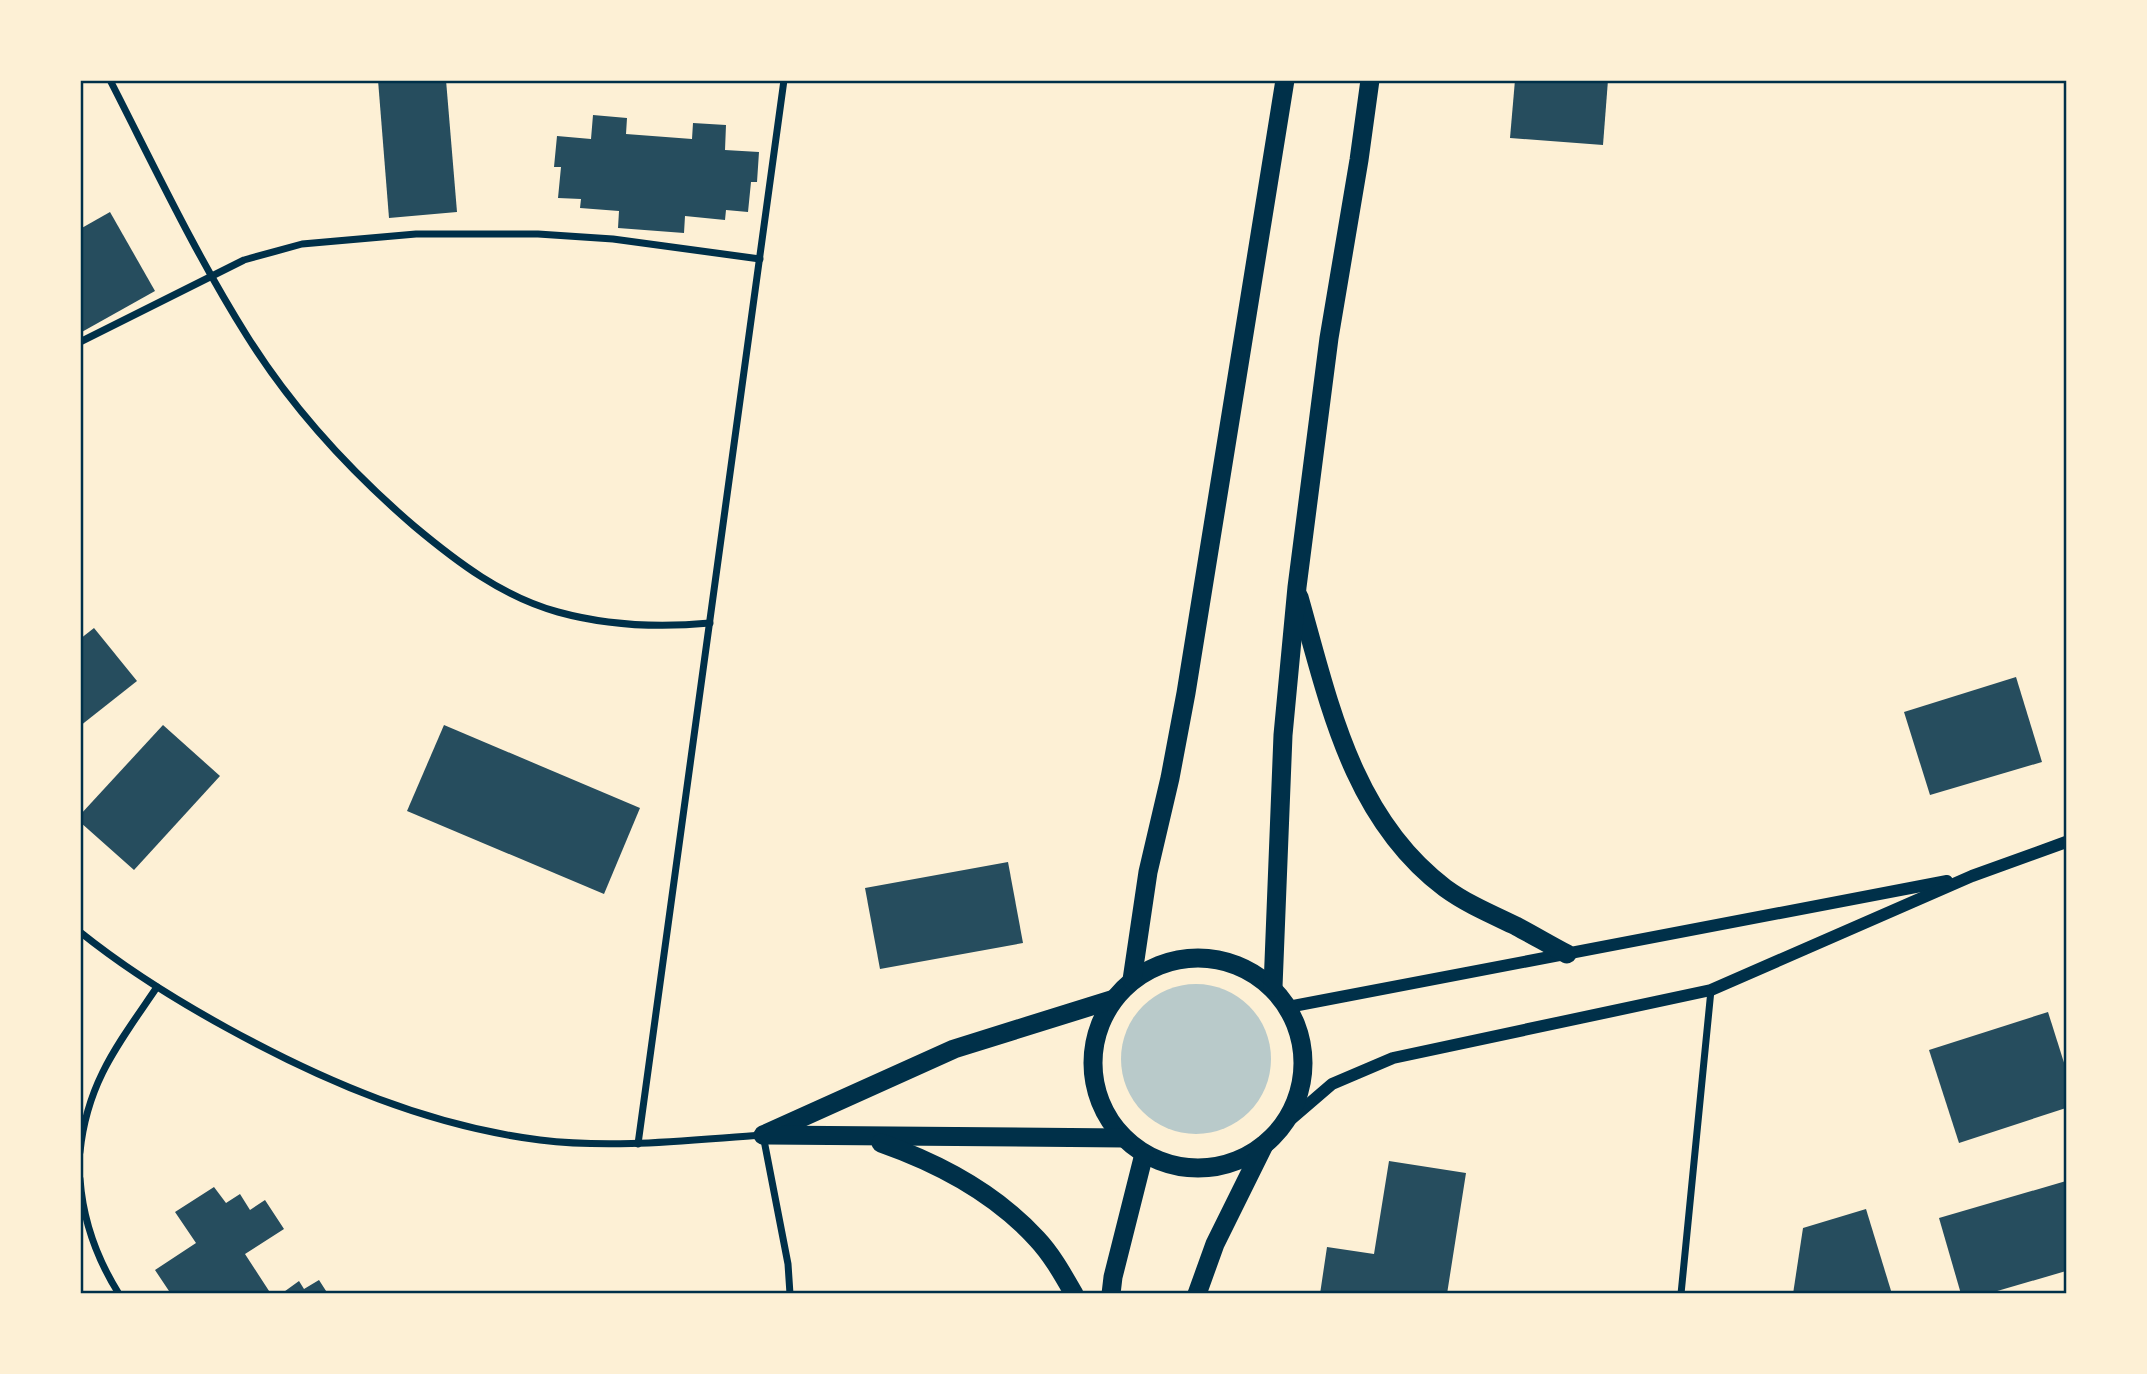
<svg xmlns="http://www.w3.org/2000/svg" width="2147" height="1374" font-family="Karla,sans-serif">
	<rect width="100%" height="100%" fill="#fdf0d5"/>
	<circle fill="#b9caca" cx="1196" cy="1059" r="75"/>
	<g fill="#264d5e">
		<path d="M378,80H446L457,212L389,218Z"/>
		<path d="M1515,80H1608L1603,145L1510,138Z"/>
		<path d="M593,115L627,118L626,134L692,139L693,123L726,125L725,150L759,152L757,182H751L748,212L726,210L725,220L685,216L684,233L618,228L619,211L580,208L581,199L558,198L561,167H554L557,136L591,139Z"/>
		<path d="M110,212L155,291L80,333V229Z"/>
		<path d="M94,628L137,681L80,726V639Z"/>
		<path d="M2016,677L2042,762L1930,795L1904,712Z"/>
		<path d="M163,725L220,776L134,870L80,822V815Z"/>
		<path d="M444,725L640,808L604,894L407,811Z"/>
		<path d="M1008,862L1023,943L880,969L865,888Z"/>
		<path d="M2048,1012L2066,1069V1108L1959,1143L1929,1050Z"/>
		<path d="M1389,1161L1466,1173L1447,1294H1320L1327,1247L1374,1254Z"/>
		<path d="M2066,1181V1271L1987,1294H1961L1939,1218Z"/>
		<path d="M214,1187L226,1203L240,1194L250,1210L265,1200L284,1229L245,1254L271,1294H171L155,1270L196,1243L175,1212Z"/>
		<path d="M1866,1209L1892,1294H1793L1803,1228Z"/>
		<path d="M319,1280L328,1294H281L299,1281L304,1289Z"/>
	</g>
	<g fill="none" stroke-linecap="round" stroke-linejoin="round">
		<g stroke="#003049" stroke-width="7">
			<path d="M110,80C154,166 196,255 247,336C292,408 350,471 414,526C457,562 503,597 558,612C609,626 658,628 710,623"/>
			<path d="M80,342L244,260L302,244L416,234H538L613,239L760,259"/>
			<path d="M80,932C126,969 176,1000 227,1028C325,1082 429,1126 540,1140C614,1149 689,1140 763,1135L788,1264L790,1294"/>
			<path d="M638,1144L784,80"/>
			<path d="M80,1152C87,1082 119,1043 157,987"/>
			<path d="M80,1179C83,1220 97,1259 119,1294"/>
			<path d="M1681,1294L1711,990"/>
		</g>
		<g stroke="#003049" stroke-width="12">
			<path d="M1288,1007L1947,881"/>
			<path d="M1282,1127L1332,1084L1393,1058L1711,990L1972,876L2066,842"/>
		</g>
		<g stroke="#003049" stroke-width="19">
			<path d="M1299,597C1329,703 1352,818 1445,888C1467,904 1491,914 1516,926C1533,935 1550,945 1567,954"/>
			<circle cx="1198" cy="1063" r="105"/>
			<path d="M1132,980L1148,872L1170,778L1186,693L1285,80"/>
			<path d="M1273,987L1283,735L1297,587L1329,338L1359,160L1370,80"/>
			<path d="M763,1135L954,1049L1114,999"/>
			<path d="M767,1135L1124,1138"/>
			<path d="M881,1143C938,1163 996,1194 1037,1239C1052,1255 1063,1275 1074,1294"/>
			<path d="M1111,1294L1113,1277L1144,1154"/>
			<path d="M1197,1294L1215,1244L1264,1145"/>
		</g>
	</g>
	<rect width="2147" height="1374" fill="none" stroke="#fdf0d5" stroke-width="164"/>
	<rect x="82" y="82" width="1983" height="1210" fill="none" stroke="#003049" stroke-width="2.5"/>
</svg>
